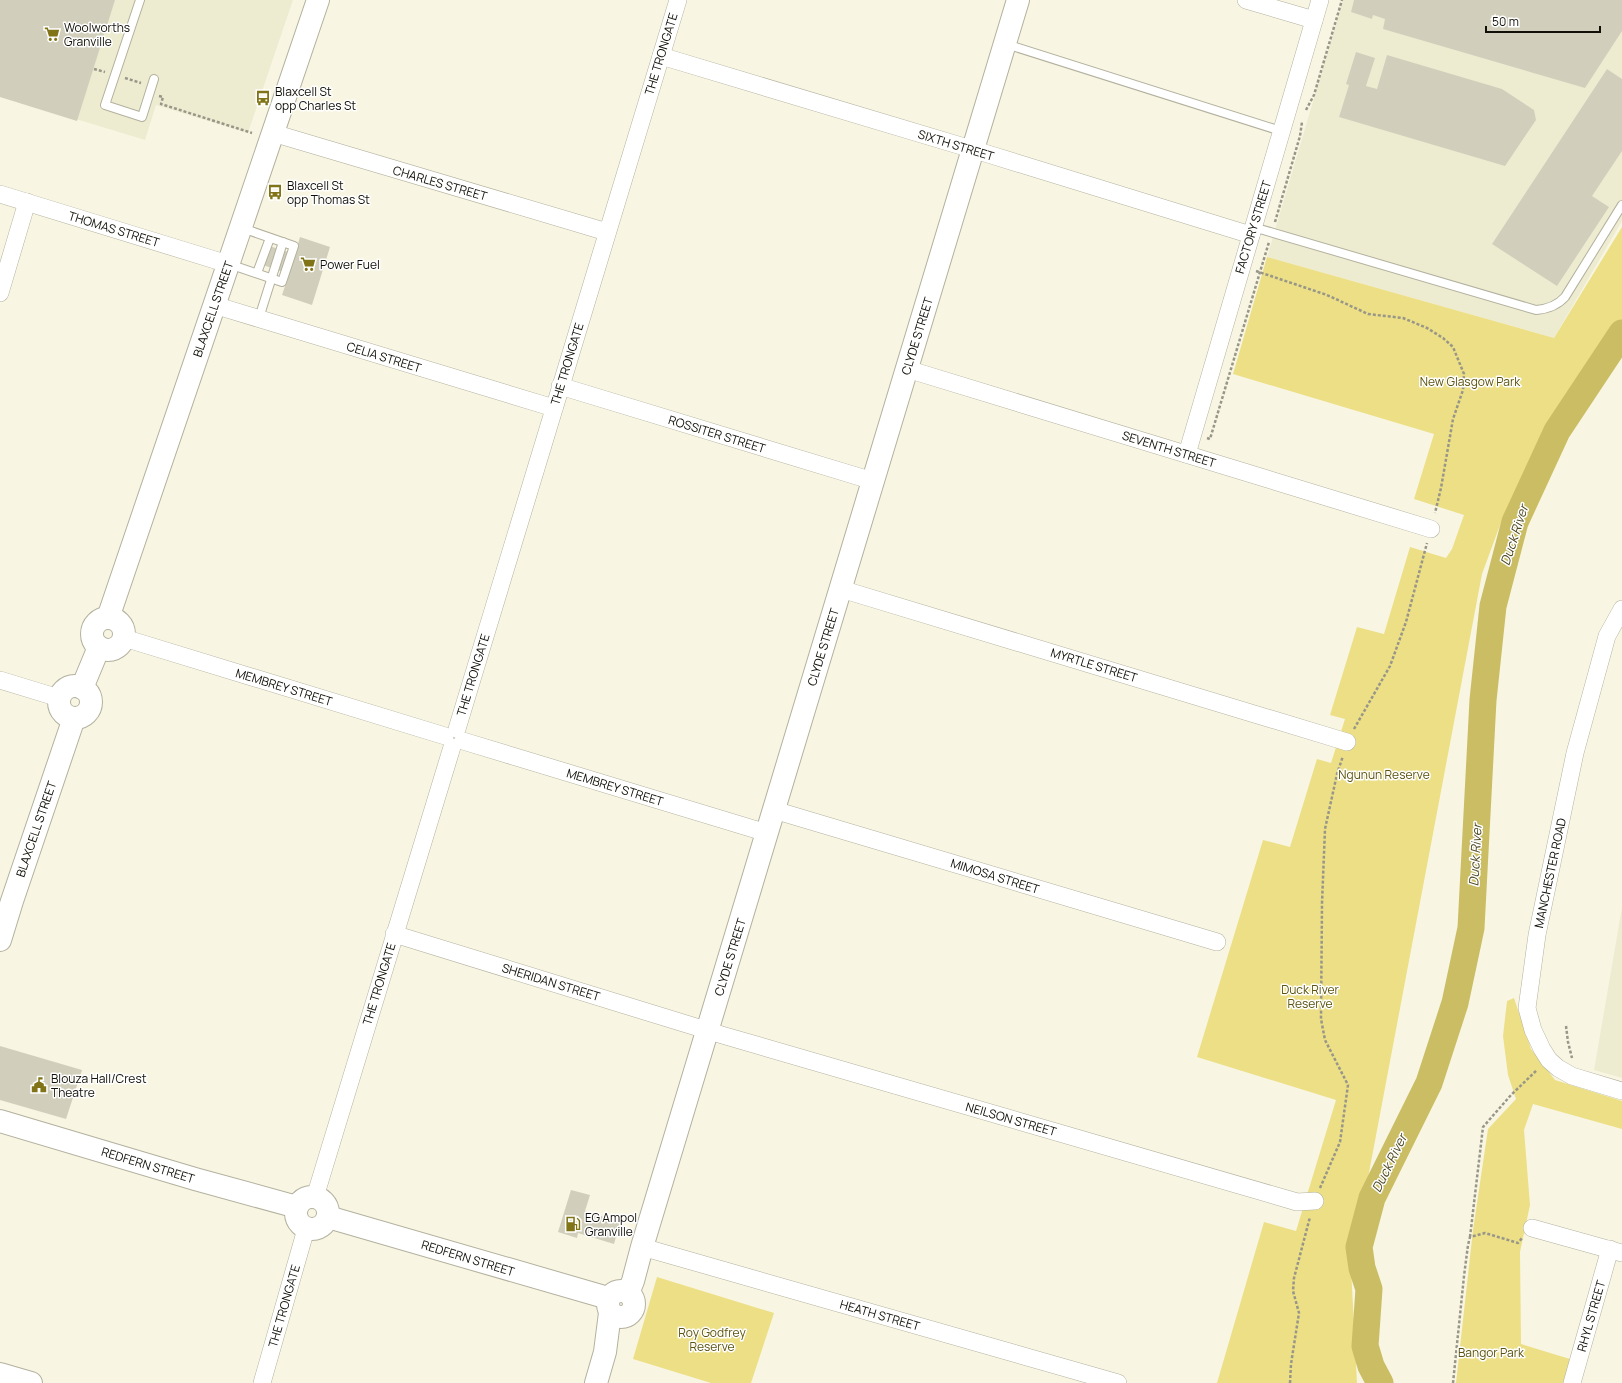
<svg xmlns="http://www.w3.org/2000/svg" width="1622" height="1383" font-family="Manrope,sans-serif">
	<rect width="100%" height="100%" fill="#f8f6e2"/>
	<g fill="#eeecd0">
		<path d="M0,0H293L248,133L156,105L145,140L0,96Z"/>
		<path d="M1343,0H1622V221L1554,338L1267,257Z"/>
		<path d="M1622,907V1078L1594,1070Z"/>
	</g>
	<g fill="#ecdf86">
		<path d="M1622,227V321L1531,456L1500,525L1482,574L1351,1268L1357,1383H1217L1264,1222L1296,1231L1336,1100L1197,1057L1263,840L1290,847L1317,759L1331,763L1345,719L1330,715L1357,627L1384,634L1410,547L1446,558L1452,549L1464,515L1414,499L1434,434L1233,374L1267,257L1554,338Z"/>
		<path d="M1514,998L1531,1049L1555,1080L1622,1101V1129L1533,1104L1524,1130L1530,1205L1520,1252L1521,1344L1570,1359L1563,1383H1456L1473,1230L1488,1129L1516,1099L1508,1075L1503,1036L1507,1001Z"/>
		<path d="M657,1277L774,1313L751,1383H711L633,1359Z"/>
	</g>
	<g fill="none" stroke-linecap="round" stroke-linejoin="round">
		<path stroke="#cabd64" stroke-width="27" d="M1380,1383L1371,1366L1365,1346L1369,1289L1362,1268L1359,1247L1372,1198L1429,1083L1455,1003L1471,928L1483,700L1493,606L1515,522L1557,431L1622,333"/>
	</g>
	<g fill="#d1cfbb">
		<path d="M0,0H115L77,121L0,97Z"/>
		<path d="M1354,0H1622V31L1585,88L1383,29L1385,19L1373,15L1372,19L1351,12Z"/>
		<path d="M1356,52L1375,58L1366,86L1377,89L1387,55L1502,89L1534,110L1536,120L1505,166L1339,117L1349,85L1346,84Z"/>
		<path d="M1607,69L1622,79V151L1592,196L1609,207L1557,286L1492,244Z"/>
		<path d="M300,237L330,247L312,305L282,295L289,274L260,264L266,245L295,254Z"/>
		<path d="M0,1046L82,1070L66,1119L0,1100Z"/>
		<path d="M571,1190L590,1195L585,1211L620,1222L614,1244L578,1233L577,1238L558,1232Z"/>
	</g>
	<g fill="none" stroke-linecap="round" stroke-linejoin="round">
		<g stroke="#b3b19e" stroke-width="10">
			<g id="lane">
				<path d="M140,0L105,105L142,117L154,79"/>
				<path d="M1006,44L1281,131"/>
				<path d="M1253,227L1536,310C1548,309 1557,306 1565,297L1622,205"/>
				<path d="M229,264L282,282L294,246L242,228"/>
				<path d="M257,273L270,238"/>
				<path d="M259,318L283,242"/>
			</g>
		</g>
		<g stroke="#b3b19e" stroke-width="18">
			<g id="street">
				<path d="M1246,0L1314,20"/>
				<path d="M661,56L988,154L1251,235"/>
				<path d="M273,133L607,232"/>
				<path d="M0,194L228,264"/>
				<path d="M0,293L27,202"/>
				<path d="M214,305L554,408"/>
				<path d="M907,369L1431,529"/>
				<path d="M560,386L873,481"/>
				<path d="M1187,454L1320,0"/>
				<path d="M841,589L1347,742"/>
				<path d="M1622,609L1607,636L1575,753L1537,935L1527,1008L1533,1030L1542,1049L1549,1060L1558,1068L1572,1076L1622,1091"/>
				<path d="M124,638L445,736"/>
				<path d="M0,680L59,698"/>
				<path d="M457,729L678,0"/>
				<path d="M463,741L767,833"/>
				<path d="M774,810L1217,942"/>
				<path d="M394,934L722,1035L1297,1202L1315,1201"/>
				<path d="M315,1197L452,747"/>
				<path d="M1532,1228L1622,1253"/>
				<path d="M642,1247L1118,1383"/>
				<path d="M262,1383L306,1229"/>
				<path d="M1572,1383L1610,1249"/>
			</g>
		</g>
		<g stroke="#b3b19e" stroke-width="24">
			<g id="secondary">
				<circle cx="108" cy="634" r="16"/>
				<path d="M108,618L318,0"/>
				<circle cx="75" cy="702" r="16"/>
				<path d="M82,688L99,647"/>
				<path d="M0,940L12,901L74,718"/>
				<path d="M0,1121L195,1179L297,1207"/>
				<circle cx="312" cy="1213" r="16"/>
				<path d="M328,1217L608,1298"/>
				<circle cx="621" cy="1304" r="13"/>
				<path d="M628,1293L633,1281L642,1247L1018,0"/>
				<path d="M0,1374L31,1383"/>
				<path d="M596,1383L605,1352L610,1313"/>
			</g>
		</g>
		<g stroke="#989688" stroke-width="2.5" stroke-dasharray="3 2" stroke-linecap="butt">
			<path d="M94,69L105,72"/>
			<path d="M125,78L141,83"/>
			<path d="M159,96L163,97L161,104L252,133"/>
			<path d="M1306,110L1314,95L1342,0"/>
			<path d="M1275,222L1300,136L1302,122"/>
			<path d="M1256,271L1327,295L1368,314L1403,318L1427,328L1443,338L1453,347L1464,374L1463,390L1453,419L1441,488L1435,513"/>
			<path d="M1207,438L1210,439L1269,242"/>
			<path d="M1354,729L1390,666L1406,622L1427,543"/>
			<path d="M1566,1026L1568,1042L1572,1058"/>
			<path d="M1320,1188L1340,1142L1348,1085L1325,1040L1321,1019L1322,903L1325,829L1337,774L1343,756"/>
			<path d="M1470,1237L1483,1127L1511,1095L1537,1070"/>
			<path d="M1290,1383L1291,1364L1299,1313L1293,1291L1294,1278L1310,1217"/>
			<path d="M1453,1383L1464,1276L1468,1245L1470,1237L1485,1233L1518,1243L1522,1238"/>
		</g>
		<use href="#lane" stroke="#fff" stroke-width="8"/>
		<use href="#street" stroke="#fff" stroke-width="17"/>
		<use href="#secondary" stroke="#fff" stroke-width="22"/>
	</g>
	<defs>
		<g id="supermarket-bare" transform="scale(1.2)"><path d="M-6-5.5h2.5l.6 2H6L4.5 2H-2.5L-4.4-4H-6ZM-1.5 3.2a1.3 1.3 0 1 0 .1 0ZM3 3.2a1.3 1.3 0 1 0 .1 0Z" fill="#807416" stroke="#fff" stroke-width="2.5" paint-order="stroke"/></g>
		<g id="bus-bare" transform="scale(1.2)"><path d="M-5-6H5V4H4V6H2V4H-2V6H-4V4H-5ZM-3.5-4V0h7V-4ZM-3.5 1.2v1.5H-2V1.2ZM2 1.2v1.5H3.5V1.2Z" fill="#807416" stroke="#fff" stroke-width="2.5" paint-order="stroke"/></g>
		<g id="civic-bare" transform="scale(1.2)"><path d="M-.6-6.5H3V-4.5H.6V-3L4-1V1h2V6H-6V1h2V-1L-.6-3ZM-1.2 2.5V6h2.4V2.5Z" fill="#807416" stroke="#fff" stroke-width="2.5" paint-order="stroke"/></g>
		<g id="fuel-bare" transform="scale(1.2)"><path d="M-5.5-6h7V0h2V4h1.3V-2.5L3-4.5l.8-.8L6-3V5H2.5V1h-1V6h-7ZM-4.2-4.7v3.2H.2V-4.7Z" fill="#807416" stroke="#fff" stroke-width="2.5" paint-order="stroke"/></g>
	</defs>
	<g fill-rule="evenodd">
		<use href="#supermarket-bare" x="52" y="34"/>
		<use href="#bus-bare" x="263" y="98"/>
		<use href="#bus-bare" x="275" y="192"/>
		<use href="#supermarket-bare" x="308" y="264"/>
		<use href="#civic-bare" x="39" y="1085"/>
		<use href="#fuel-bare" x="573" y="1224"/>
	</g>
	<g text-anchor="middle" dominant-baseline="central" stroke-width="3" stroke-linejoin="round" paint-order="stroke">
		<g font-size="12" fill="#100f08" stroke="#fff" text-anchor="start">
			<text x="64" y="27">Woolworths<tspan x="64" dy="14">Granville</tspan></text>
			<text x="275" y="91">Blaxcell St<tspan x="275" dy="14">opp Charles St</tspan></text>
			<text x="287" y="185">Blaxcell St<tspan x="287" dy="14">opp Thomas St</tspan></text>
			<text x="320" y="264">Power Fuel</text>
			<text x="51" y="1078">Blouza Hall/Crest<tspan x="51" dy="14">Theatre</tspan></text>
			<text x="585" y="1217">EG Ampol<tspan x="585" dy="14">Granville</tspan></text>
		</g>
		<g font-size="12" fill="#100f08" stroke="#fff">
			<text transform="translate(661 54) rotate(-73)">THE TRONGATE</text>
			<text transform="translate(956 145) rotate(17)">SIXTH STREET</text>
			<text transform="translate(440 183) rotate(16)">CHARLES STREET</text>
			<text transform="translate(1253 227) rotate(-73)">FACTORY STREET</text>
			<text transform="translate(114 229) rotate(17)">THOMAS STREET</text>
			<text transform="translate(213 309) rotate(-71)">BLAXCELL STREET</text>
			<text transform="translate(917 336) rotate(-73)">CLYDE STREET</text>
			<text transform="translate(384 357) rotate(17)">CELIA STREET</text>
			<text transform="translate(567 364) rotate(-73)">THE TRONGATE</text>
			<text transform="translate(717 434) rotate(17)">ROSSITER STREET</text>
			<text transform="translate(1169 449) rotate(17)">SEVENTH STREET</text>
			<text transform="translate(823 647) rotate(-73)">CLYDE STREET</text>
			<text transform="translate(1094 665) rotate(17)">MYRTLE STREET</text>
			<text transform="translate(473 675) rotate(-73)">THE TRONGATE</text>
			<text transform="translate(284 687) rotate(17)">MEMBREY STREET</text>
			<text transform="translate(615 787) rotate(17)">MEMBREY STREET</text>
			<text transform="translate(36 829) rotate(-71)">BLAXCELL STREET</text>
			<text transform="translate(1550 873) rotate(-78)">MANCHESTER ROAD</text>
			<text transform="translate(995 876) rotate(17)">MIMOSA STREET</text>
			<text transform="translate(730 957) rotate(-73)">CLYDE STREET</text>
			<text transform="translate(551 982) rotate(17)">SHERIDAN STREET</text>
			<text transform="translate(379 984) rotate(-73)">THE TRONGATE</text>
			<text transform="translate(1011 1119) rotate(16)">NEILSON STREET</text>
			<text transform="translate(148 1165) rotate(17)">REDFERN STREET</text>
			<text transform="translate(468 1258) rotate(17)">REDFERN STREET</text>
			<text transform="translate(284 1306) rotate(-74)">THE TRONGATE</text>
			<text transform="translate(880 1315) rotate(16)">HEATH STREET</text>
			<text transform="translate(1591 1316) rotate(-74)">RHYL STREET</text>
		</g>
		<g font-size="12" fill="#5c530e" stroke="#fff">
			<text x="1470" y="381">New Glasgow Park</text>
			<text x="1384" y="774">Ngunun Reserve</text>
			<text x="1310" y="989">Duck River<tspan x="1310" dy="14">Reserve</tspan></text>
			<text x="712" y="1332">Roy Godfrey<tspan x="712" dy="14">Reserve</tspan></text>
			<text x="1491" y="1352">Bangor Park</text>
		</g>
		<g font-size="13" font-style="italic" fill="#4d4721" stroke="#fff">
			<text transform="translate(1514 535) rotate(-72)">Duck River</text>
			<text transform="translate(1475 855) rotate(-87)">Duck River</text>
			<text transform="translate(1389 1163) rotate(-64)">Duck River</text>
		</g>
	</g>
	<path d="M1486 26v6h114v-6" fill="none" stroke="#100f08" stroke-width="2"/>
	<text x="1492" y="26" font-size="12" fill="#100f08" stroke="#ffffff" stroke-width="3" paint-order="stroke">50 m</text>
</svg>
